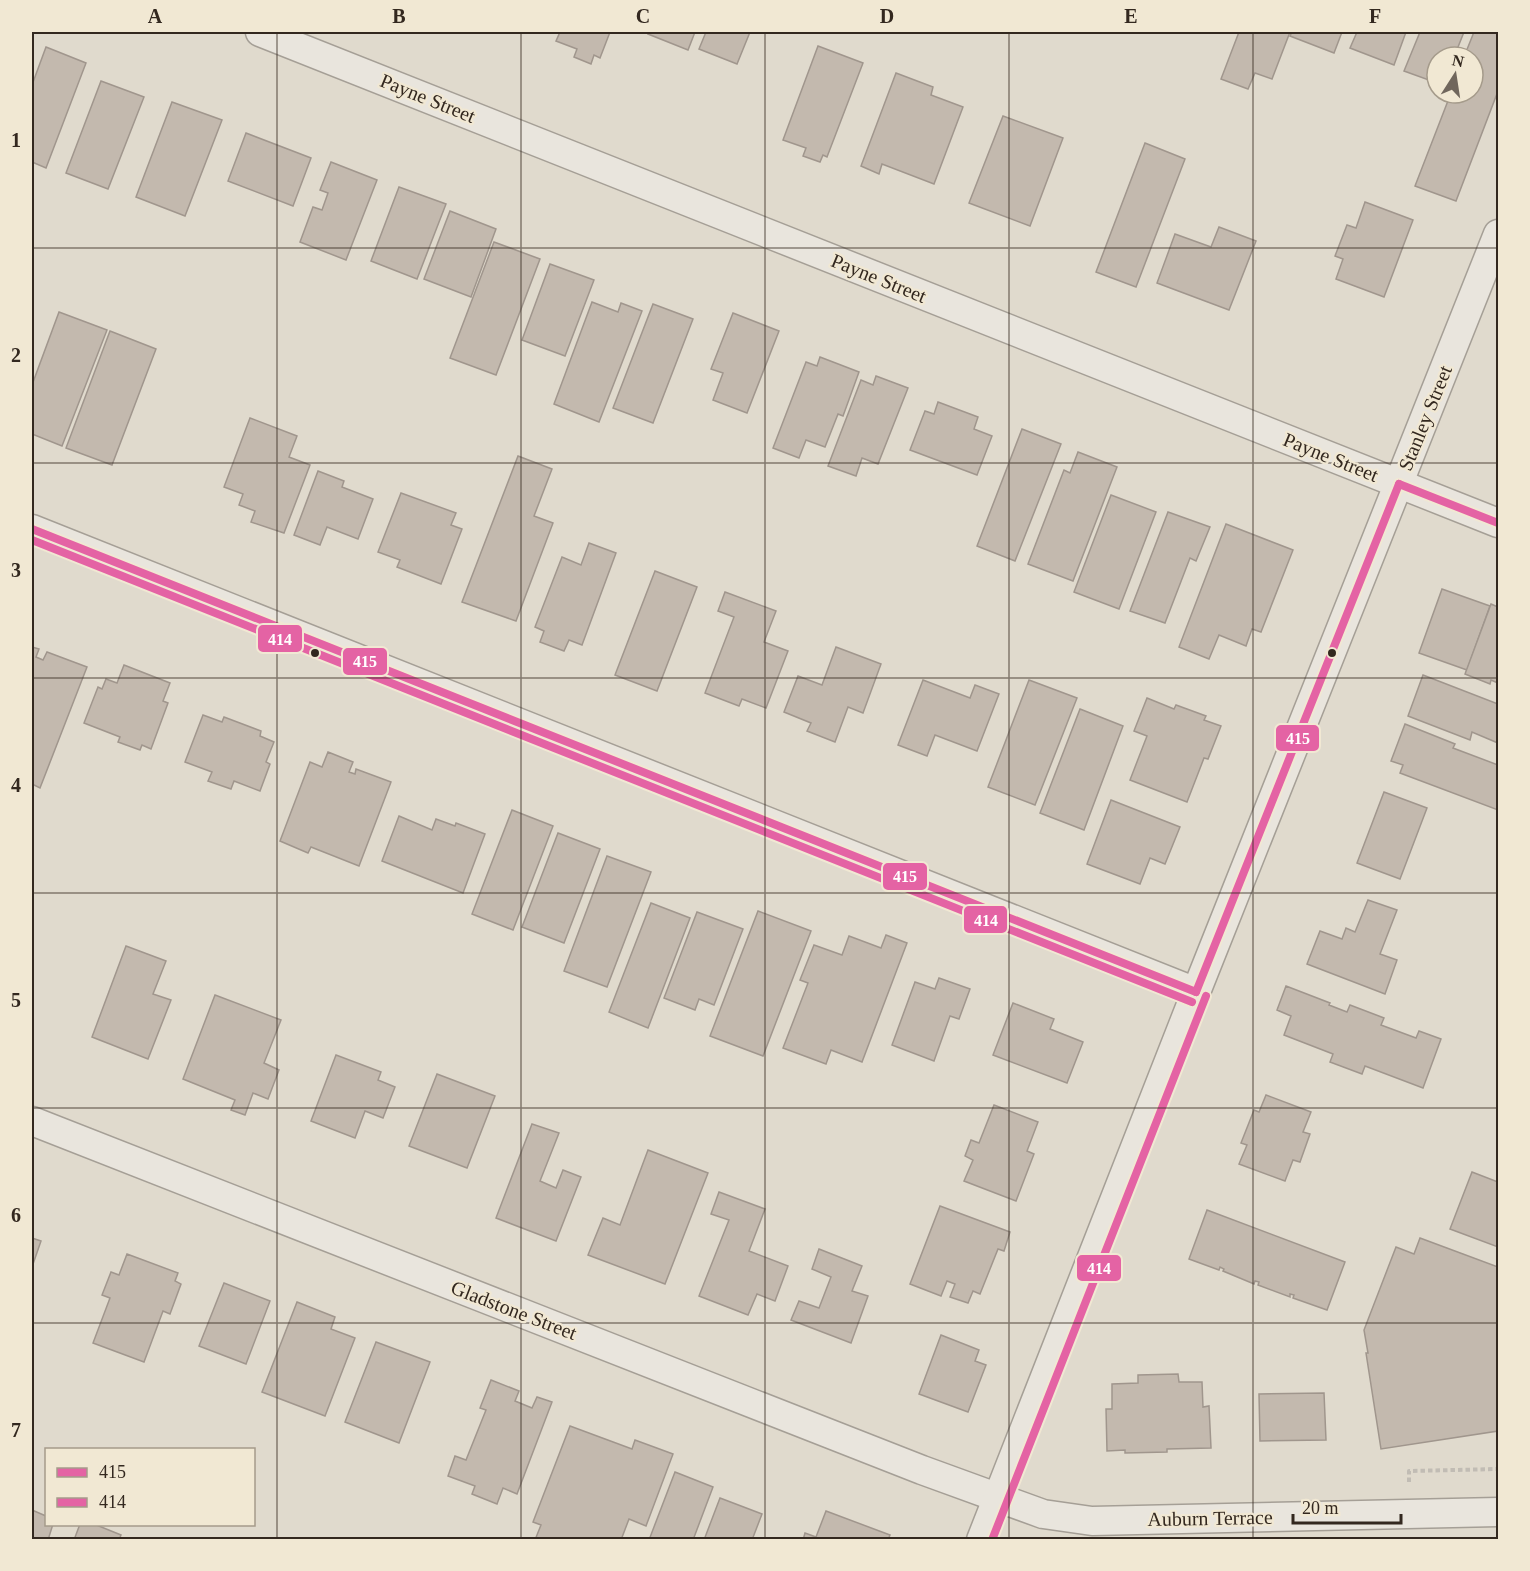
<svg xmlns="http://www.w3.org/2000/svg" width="1530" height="1571" font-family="'Times New Roman',serif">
	<rect width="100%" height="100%" fill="#e0dacd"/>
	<g fill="#c3b9ae" stroke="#a0968d" stroke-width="1.5">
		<path d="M560,32H610L600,58L594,55L591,64L574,57L577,49L556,41Z"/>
		<path d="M649,32H695L688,50L648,34Z"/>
		<path d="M706,32H750L737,64L699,49Z"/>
		<path d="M1239,32H1290L1272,79L1255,73L1248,89L1221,79Z"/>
		<path d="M1292,32H1342L1334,53L1290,36Z"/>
		<path d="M1357,32H1406L1394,65L1350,48Z"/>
		<path d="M1420,32H1464L1454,57H1437V83L1404,71Z"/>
		<path d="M1474,32H1498V91L1456,201L1415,186L1451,93H1473V57H1464Z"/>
		<path d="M818,46L863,63L827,157L823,155L820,162L803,156L806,148L783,140Z"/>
		<path d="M46,47L86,63L46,168L32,162V85Z"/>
		<path d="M896,73L933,87L931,95L963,107L934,184L882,164L879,174L861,166Z"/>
		<path d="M101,81L144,97L108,189L66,173Z"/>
		<path d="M172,102L222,120L185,216L136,197Z"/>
		<path d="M1003,116L1063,138L1030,226L969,203Z"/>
		<path d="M246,133L311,158L293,206L228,181Z"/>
		<path d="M1145,143L1185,159L1136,287L1096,272Z"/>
		<path d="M331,162L377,180L346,260L300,242L313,207L322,210L328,193L320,190Z"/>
		<path d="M399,187L446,204L417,279L371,261Z"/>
		<path d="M1365,202L1413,220L1384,297L1336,279L1343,259L1335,256L1347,225L1356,228Z"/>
		<path d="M450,211L496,229L471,297L424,279Z"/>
		<path d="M1219,227L1256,241L1229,310L1157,283L1175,234L1211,247Z"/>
		<path d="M494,242L540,259L496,375L450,358Z"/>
		<path d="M550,264L594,280L565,356L522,340Z"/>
		<path d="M592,302L618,312L621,303L642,311L599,422L554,404Z"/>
		<path d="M653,304L693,319L653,423L613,408Z"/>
		<path d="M59,312L107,330L62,446L32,434V385Z"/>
		<path d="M733,313L779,331L747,413L713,400L723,373L711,369Z"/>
		<path d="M110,331L156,349L112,465L66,448Z"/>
		<path d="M820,357L859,372L843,416L838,414L825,447L806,440L799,458L773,448L806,362L817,366Z"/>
		<path d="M876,376L908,388L878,464L862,458L856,476L828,466L861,380L873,385Z"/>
		<path d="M938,402L978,417L974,429L992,436L977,475L910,450L925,411L934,414Z"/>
		<path d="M250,418L297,436L289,457L310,465L284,533L251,522L255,511L239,505L243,494L224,487Z"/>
		<path d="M1022,429L1061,444L1015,561L977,546Z"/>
		<path d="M1078,452L1117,467L1073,581L1028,564L1064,470L1070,473Z"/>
		<path d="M518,456L552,469L534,516L553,523L516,621L462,602Z"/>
		<path d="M318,471L344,481L342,487L373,499L358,539L327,527L320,545L294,535Z"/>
		<path d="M401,493L456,513L451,525L462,529L441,584L397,567L400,560L378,552Z"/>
		<path d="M1111,495L1156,512L1119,609L1074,592Z"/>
		<path d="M1168,512L1210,527L1196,561L1190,558L1165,623L1130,611Z"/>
		<path d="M1226,524L1293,550L1261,632L1252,629L1246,646L1219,635L1209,659L1179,647Z"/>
		<path d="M589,543L616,553L582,645L569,640L564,651L540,642L544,631L535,627L562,557L581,565Z"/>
		<path d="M655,571L697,587L657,691L615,675Z"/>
		<path d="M1442,589L1490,606L1467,670L1419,653Z"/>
		<path d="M725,592L776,611L764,642L788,651L766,708L742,699L739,706L705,693L734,617L718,611Z"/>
		<path d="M1491,604L1498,607V683L1491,680L1490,684L1465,674Z"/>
		<path d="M32,647L39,649L36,657L43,660L47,652L87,667L40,788L32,784Z"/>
		<path d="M836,647L881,664L863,713L848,707L835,742L807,731L811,723L784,712L798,676L822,685Z"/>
		<path d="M124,665L170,683L163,701L168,703L151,749L142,745L140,750L118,742L120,737L84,723L98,687L102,689L106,679L117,683Z"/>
		<path d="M1423,675L1498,704V743L1472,732L1470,740L1408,716Z"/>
		<path d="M923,680L970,698L975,685L999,694L977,751L935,735L927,756L898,745Z"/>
		<path d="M1029,680L1077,698L1035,805L988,787Z"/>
		<path d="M1147,698L1174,709L1176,705L1206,716L1204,720L1221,726L1208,759L1204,758L1187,802L1130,780L1147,736L1134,731Z"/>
		<path d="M1080,709L1123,726L1084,830L1040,813Z"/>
		<path d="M203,715L222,722L224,717L261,731L260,736L274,742L266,762L270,764L260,791L234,781L231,789L208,781L212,772L185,762Z"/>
		<path d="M1405,724L1455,744L1453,748L1498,765V810L1400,773L1403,765L1391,761Z"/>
		<path d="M328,752L353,762L349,772L355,774L356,769L391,782L359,866L311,847L308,853L280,841L310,762L322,767Z"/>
		<path d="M1384,792L1427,808L1400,879L1357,863Z"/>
		<path d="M1111,800L1180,827L1165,864L1150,858L1140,884L1087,864Z"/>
		<path d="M512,810L553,826L513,930L472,914Z"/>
		<path d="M399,816L432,830L436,819L455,826L456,823L485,834L463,893L382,861Z"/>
		<path d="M558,833L600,849L564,943L522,927Z"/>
		<path d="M607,856L651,872L607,987L564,971Z"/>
		<path d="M1368,900L1397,910L1380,954L1397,960L1385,994L1307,964L1320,931L1342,939L1346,928L1355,932Z"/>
		<path d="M651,903L690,918L648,1028L609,1012Z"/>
		<path d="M758,911L811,931L763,1056L710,1036Z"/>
		<path d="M697,912L743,929L714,1005L699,999L695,1010L664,998Z"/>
		<path d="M886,935L907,943L862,1062L831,1050L826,1064L783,1048L808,983L800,980L814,945L842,955L849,936L881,948Z"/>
		<path d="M126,946L166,961L153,994L171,1000L148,1059L92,1037Z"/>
		<path d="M939,978L970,989L959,1019L950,1016L934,1061L892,1045L915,982L935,989Z"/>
		<path d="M1286,986L1330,1003L1329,1005L1347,1012L1350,1005L1384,1018L1381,1025L1416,1038L1419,1031L1441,1039L1423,1088L1365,1066L1362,1074L1330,1062L1333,1054L1284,1035L1291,1016L1277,1010Z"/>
		<path d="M215,995L281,1020L264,1063L279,1070L268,1099L253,1093L245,1115L231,1110L235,1100L183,1079Z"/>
		<path d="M1013,1003L1054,1019L1050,1029L1083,1042L1067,1083L993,1055Z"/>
		<path d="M336,1055L381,1072L378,1080L395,1087L383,1118L365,1111L355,1138L311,1121Z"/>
		<path d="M437,1074L495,1096L467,1168L409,1146Z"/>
		<path d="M1266,1095L1311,1112L1303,1132L1310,1134L1300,1162L1293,1160L1285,1181L1239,1164L1247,1145L1241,1143L1254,1110L1259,1112Z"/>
		<path d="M994,1105L1038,1122L1027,1151L1034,1154L1016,1201L964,1181L973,1160L965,1156L971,1140L979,1143Z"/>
		<path d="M532,1124L559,1133L540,1181L556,1188L563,1170L581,1177L556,1241L496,1218Z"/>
		<path d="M648,1150L708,1173L665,1284L588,1255L603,1218L620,1225Z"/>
		<path d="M1472,1172L1498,1182V1247L1450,1229Z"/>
		<path d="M719,1192L765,1209L749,1251L788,1266L775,1301L757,1294L748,1315L699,1296L729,1220L711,1214Z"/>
		<path d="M940,1206L1010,1232L1004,1251L998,1249L980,1294L973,1291L968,1303L950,1297L955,1284L947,1281L941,1296L910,1284Z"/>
		<path d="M1207,1210L1345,1262L1327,1310L1293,1298L1294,1295L1290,1294V1297L1258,1285L1259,1282L1255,1281L1254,1284L1223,1271L1224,1269L1220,1267L1219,1270L1189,1259Z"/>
		<path d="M32,1238L41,1241L32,1267Z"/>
		<path d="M1420,1238L1498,1267V1431L1381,1449L1366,1353H1368L1364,1330L1396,1247L1414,1254Z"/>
		<path d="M819,1249L862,1266L852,1291L868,1296L851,1343L791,1320L799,1301L819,1308L831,1277L812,1269Z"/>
		<path d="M127,1254L178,1273L175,1281L181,1284L170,1314L163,1311L144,1362L93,1343L110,1298L102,1295L111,1272L119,1275Z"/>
		<path d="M224,1283L270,1301L246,1364L199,1346Z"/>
		<path d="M297,1302L335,1317L331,1329L355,1338L325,1416L262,1392Z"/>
		<path d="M941,1335L979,1350L975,1361L986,1365L968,1412L919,1394Z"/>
		<path d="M376,1342L430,1362L399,1443L345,1422Z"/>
		<path d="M1178,1374L1179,1382H1202L1203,1407L1209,1406L1211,1448L1167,1449V1452L1125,1453V1450L1107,1451L1106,1409H1112V1384L1138,1383V1375Z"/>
		<path d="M491,1380L519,1391L515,1401L532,1408L537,1397L552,1402L517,1494L503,1488L497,1504L472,1494L475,1486L448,1476L455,1456L466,1460L486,1410L480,1408Z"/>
		<path d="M1324,1393L1326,1440L1260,1441L1259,1394Z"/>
		<path d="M570,1426L632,1449L635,1440L673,1454L646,1526L629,1519L621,1540H535L541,1525L533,1522Z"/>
		<path d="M675,1472L713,1487L693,1540H649Z"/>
		<path d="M720,1498L762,1514L752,1540H704Z"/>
		<path d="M32,1510L46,1516V1524H53L48,1540H32Z"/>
		<path d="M826,1511L890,1535L888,1540H803L805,1533L816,1537Z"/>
		<path d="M80,1524H94L121,1535L119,1540H74Z"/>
	</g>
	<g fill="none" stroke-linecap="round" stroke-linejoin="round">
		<g stroke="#a59f96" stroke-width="31">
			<g id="street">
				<path d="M260,32L1498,523"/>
				<path d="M32,529L1196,992"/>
				<path d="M32,1121L922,1470L1043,1514L1092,1521L1498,1512"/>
				<path d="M981,1540L1196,992L1498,234"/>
			</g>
		</g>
		<path stroke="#c1bcb4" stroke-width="4" stroke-dasharray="4.5 3" stroke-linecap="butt" d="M1409,1482V1471L1498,1469"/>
		<use href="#street" stroke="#e9e5dd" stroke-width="28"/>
		<g stroke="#f1e8d3" stroke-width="12">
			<g id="bus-1">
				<path d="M1399,484L1498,523"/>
				<path d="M32,529L1196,992"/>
				<path d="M1196,992L1399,484"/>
			</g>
		</g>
		<g stroke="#f1e8d3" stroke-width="12">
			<g id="bus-2">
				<path d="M32,540L1192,1002"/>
				<path d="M992,1540L1206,996"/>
			</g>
		</g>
		<use href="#bus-1" stroke="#e463a4" stroke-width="8"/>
		<use href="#bus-2" stroke="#e463a4" stroke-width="8"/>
	</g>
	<path fill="none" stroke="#33281f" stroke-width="1.5" stroke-opacity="0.55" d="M277,32V1540M521,32V1540M765,32V1540M1009,32V1540M1253,32V1540M32,248H1498M32,463H1498M32,678H1498M32,893H1498M32,1108H1498M32,1323H1498"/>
	<g fill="#33281f" stroke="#f1e8d3" stroke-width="2">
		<circle cx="315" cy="653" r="5"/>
		<circle cx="1332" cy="653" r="5"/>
	</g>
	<g text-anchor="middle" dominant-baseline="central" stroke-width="4.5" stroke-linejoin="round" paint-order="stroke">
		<g font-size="20" fill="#33281f" stroke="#f1e8d3">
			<text transform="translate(428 98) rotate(22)">Payne Street</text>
			<text transform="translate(879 278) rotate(22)">Payne Street</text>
			<text transform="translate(1425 418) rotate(-68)">Stanley Street</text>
			<text transform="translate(1331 457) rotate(22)">Payne Street</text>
			<text transform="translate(514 1310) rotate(21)">Gladstone Street</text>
			<text transform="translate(1210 1518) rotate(-1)">Auburn Terrace</text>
		</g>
	</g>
	<g stroke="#f1e8d3" stroke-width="2">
		<rect x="257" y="624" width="46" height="29" rx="6" fill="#e463a4"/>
		<rect x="342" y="647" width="46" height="29" rx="6" fill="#e463a4"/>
		<rect x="1275" y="724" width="45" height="28" rx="6" fill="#e463a4"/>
		<rect x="882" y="862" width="46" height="29" rx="6" fill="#e463a4"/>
		<rect x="963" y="905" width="45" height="29" rx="6" fill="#e463a4"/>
		<rect x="1076" y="1254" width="46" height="28" rx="6" fill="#e463a4"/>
	</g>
	<g font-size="16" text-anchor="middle" font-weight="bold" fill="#fff">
		<text x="280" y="645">414</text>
		<text x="365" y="667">415</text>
		<text x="1298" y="744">415</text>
		<text x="905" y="882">415</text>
		<text x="986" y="926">414</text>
		<text x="1099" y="1274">414</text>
	</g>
	<rect width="1530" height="1571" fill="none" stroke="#f1e8d3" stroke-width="66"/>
	<rect x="45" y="1448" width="210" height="78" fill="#f1e8d3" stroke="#a59b8b" stroke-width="1.5"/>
	<rect x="57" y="1468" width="30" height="9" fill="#e463a4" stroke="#a59b8b" stroke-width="1.5"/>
	<text x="99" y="1478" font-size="18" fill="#33281f">415</text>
	<rect x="57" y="1498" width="30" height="9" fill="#e463a4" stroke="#a59b8b" stroke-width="1.5"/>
	<text x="99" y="1508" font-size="18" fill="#33281f">414</text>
	<g transform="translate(1455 75) rotate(12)"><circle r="28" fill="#f1e8d3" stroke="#a59b8b" stroke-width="1.5"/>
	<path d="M0-4.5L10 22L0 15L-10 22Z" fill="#70665c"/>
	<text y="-9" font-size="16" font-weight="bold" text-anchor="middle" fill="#33281f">N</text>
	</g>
	<path d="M1293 1514v9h108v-9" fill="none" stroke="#33281f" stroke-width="3"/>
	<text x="1302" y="1514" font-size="18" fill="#33281f" stroke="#f1e8d3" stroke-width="4.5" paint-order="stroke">20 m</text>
	<rect x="33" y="33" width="1464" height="1505" fill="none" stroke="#33281f" stroke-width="2"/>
	<g font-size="20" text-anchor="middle" font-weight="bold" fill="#33281f">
		<text x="155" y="23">A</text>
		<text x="399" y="23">B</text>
		<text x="643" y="23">C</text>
		<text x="887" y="23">D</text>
		<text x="1131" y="23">E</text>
		<text x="1375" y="23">F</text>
		<text x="16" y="147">1</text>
		<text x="16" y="362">2</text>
		<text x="16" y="577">3</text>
		<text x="16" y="792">4</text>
		<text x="16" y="1007">5</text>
		<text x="16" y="1222">6</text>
		<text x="16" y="1437">7</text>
	</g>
</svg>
